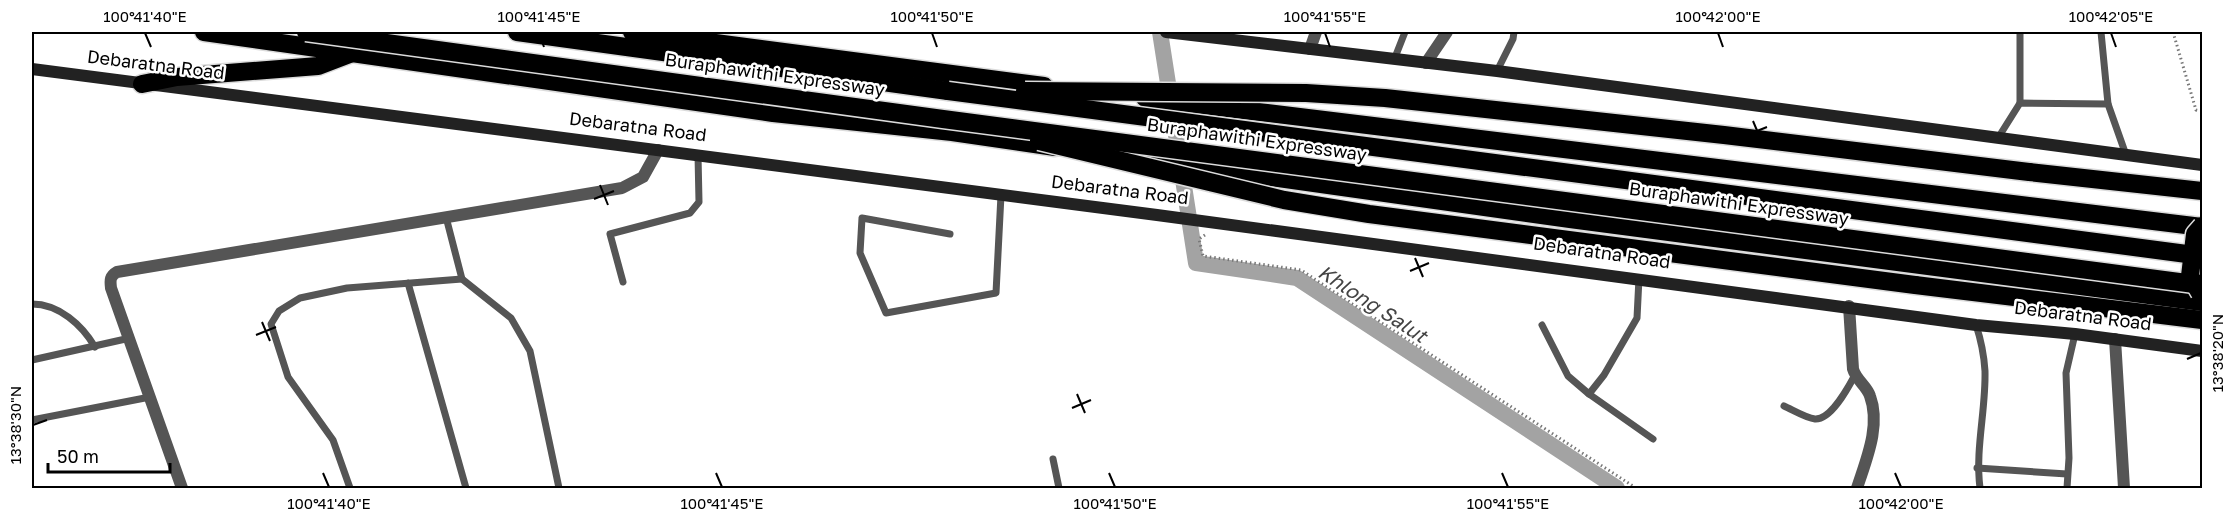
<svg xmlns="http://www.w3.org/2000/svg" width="2234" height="520" font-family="'Golos Text',sans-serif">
	<rect width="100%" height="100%" fill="#fff"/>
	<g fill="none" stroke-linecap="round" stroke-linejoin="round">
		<path stroke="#a3a3a3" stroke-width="16" d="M1160,32L1196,263L1297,278L1617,488"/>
		<g stroke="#dbdbdb" stroke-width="21">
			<g id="highway">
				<path d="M204,32L773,113L952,132L1055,147"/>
				<path d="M517,32L948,91"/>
				<path d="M632,32L1044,86"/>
				<path d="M142,84L177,77L318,66L352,53"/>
				<path d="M1145,98L2202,227"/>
				<path d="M1142,159L1570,219L2202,302"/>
				<path d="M2029,172L2202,191"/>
				<path d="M1915,285L2202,320"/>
			</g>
		</g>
		<g stroke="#777" stroke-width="3" stroke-dasharray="1.5 3" stroke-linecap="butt">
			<path d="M2173,32L2196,110L2202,111"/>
			<path d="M1205,235L1199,239L1203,256L1301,270L1636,488"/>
		</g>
		<g stroke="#555" stroke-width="7">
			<path d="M2020,32V103"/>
			<path d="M2101,32L2108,104"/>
			<path d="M1394,60L1405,32"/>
			<path d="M1497,71L1513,39L1514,32"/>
			<path d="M1998,138L2020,103L2108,104L2126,155"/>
			<path d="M446,217L462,279L511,318L530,351L559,488"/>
			<path d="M950,234L862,218L860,253L886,313L996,293L1001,195"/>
			<path d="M623,282L610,234L690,213L699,202L698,155"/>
			<path d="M408,283L466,488"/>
			<path d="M32,304C59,304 82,325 95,347"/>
			<path d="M1542,325L1568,376L1589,394L1604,375L1637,318L1639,278"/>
			<path d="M1976,325C1981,340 1984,355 1985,371C1986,410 1975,449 1980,488"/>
			<path d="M32,360L130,338"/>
			<path d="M1589,394L1653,439"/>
			<path d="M1784,406C1793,410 1806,418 1815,419C1831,420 1848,388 1855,375"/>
			<path d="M32,420L150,397"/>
			<path d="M1053,459L1059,488"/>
			<path d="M1977,468L2067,474"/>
			<path d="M350,488L333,440L288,377L271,324L279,311L300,298L347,288L462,279"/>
			<path d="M2067,488L2069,458L2066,373L2075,334"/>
		</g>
		<g stroke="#555" stroke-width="12">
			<path d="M1310,49L1316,32"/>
			<path d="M1426,63L1447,32"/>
			<path d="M1849,306L1853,369C1856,380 1867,386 1870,396C1881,426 1866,460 1857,488"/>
			<path d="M2115,339L2124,488"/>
			<path d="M182,488L111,288C110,280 110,276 117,272L622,188L643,177L658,150"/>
		</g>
		<g stroke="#222" stroke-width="12">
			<path d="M1166,32L1497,71L2202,165"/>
			<path d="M32,69L1157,215L1976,325L2075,334L2202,351"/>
		</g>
		<use href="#highway" stroke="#000" stroke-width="18"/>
		<g stroke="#dbdbdb" stroke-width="21" stroke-linecap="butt">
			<g id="highway-bridge">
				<path d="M306,32L943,119L2202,285"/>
				<path d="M948,91L2202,256"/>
				<path d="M1025,91L1306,93L1385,98L1724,135L2029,172"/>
				<path d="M1039,141L1284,200L1369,214L1915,285"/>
				<path d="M2200,293L2190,276L2195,234L2202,226"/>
			</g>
		</g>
		<use href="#highway-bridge" stroke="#000" stroke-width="18"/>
	</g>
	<path fill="none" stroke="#000" stroke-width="2" d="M145,33L151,47M539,33L544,47M932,33L937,47M1325,33L1330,47M1718,33L1723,47M2111,33L2116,47M1753,121L1761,140M1747,135L1767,127M600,185L608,205M594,199L614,191M1415,258L1423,277M1410,271L1429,263M262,322L270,341M256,335L276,327M2187,359L2201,353M1077,394L1085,413M1072,408L1091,400M33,425L47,420M323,473L329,487M716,473L722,487M1109,473L1115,487M1502,473L1508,487M1895,473L1901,487"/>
	<g text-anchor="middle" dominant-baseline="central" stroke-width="5" stroke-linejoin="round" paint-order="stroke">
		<g font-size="18" fill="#000" stroke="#fff">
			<text transform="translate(156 64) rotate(7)">Debaratna Road</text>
			<text transform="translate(775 74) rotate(8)">Buraphawithi Expressway</text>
			<text transform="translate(638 126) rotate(7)">Debaratna Road</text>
			<text transform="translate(1257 139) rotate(8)">Buraphawithi Expressway</text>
			<text transform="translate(1120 189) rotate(7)">Debaratna Road</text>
			<text transform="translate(1739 203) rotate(8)">Buraphawithi Expressway</text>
			<text transform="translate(1602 252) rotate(8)">Debaratna Road</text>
			<text transform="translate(2083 315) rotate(7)">Debaratna Road</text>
		</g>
		<g font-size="20" font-style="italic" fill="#444" stroke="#fff">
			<text transform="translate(1373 303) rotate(33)">Khlong Salut</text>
		</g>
	</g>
	<rect width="2234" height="520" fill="none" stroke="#ffffff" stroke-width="66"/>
	<path d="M48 463v9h122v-9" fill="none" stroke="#000000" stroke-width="3"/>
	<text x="57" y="463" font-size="18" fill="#000000" stroke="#ffffff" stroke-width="4.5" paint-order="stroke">50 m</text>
	<rect x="33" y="33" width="2168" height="454" fill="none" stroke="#000" stroke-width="2"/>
	<g font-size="15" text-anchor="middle" fill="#000">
		<text x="145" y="22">100°41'40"E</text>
		<text x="539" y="22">100°41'45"E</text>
		<text x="932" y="22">100°41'50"E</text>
		<text x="1325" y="22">100°41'55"E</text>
		<text x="1718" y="22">100°42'00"E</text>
		<text x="2111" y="22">100°42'05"E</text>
		<text transform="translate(2218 353) rotate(-90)" y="5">13°38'20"N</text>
		<text transform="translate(16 425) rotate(-90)" y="5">13°38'30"N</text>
		<text x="329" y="509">100°41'40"E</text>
		<text x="722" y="509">100°41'45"E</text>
		<text x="1115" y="509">100°41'50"E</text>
		<text x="1508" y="509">100°41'55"E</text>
		<text x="1901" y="509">100°42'00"E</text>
	</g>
</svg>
